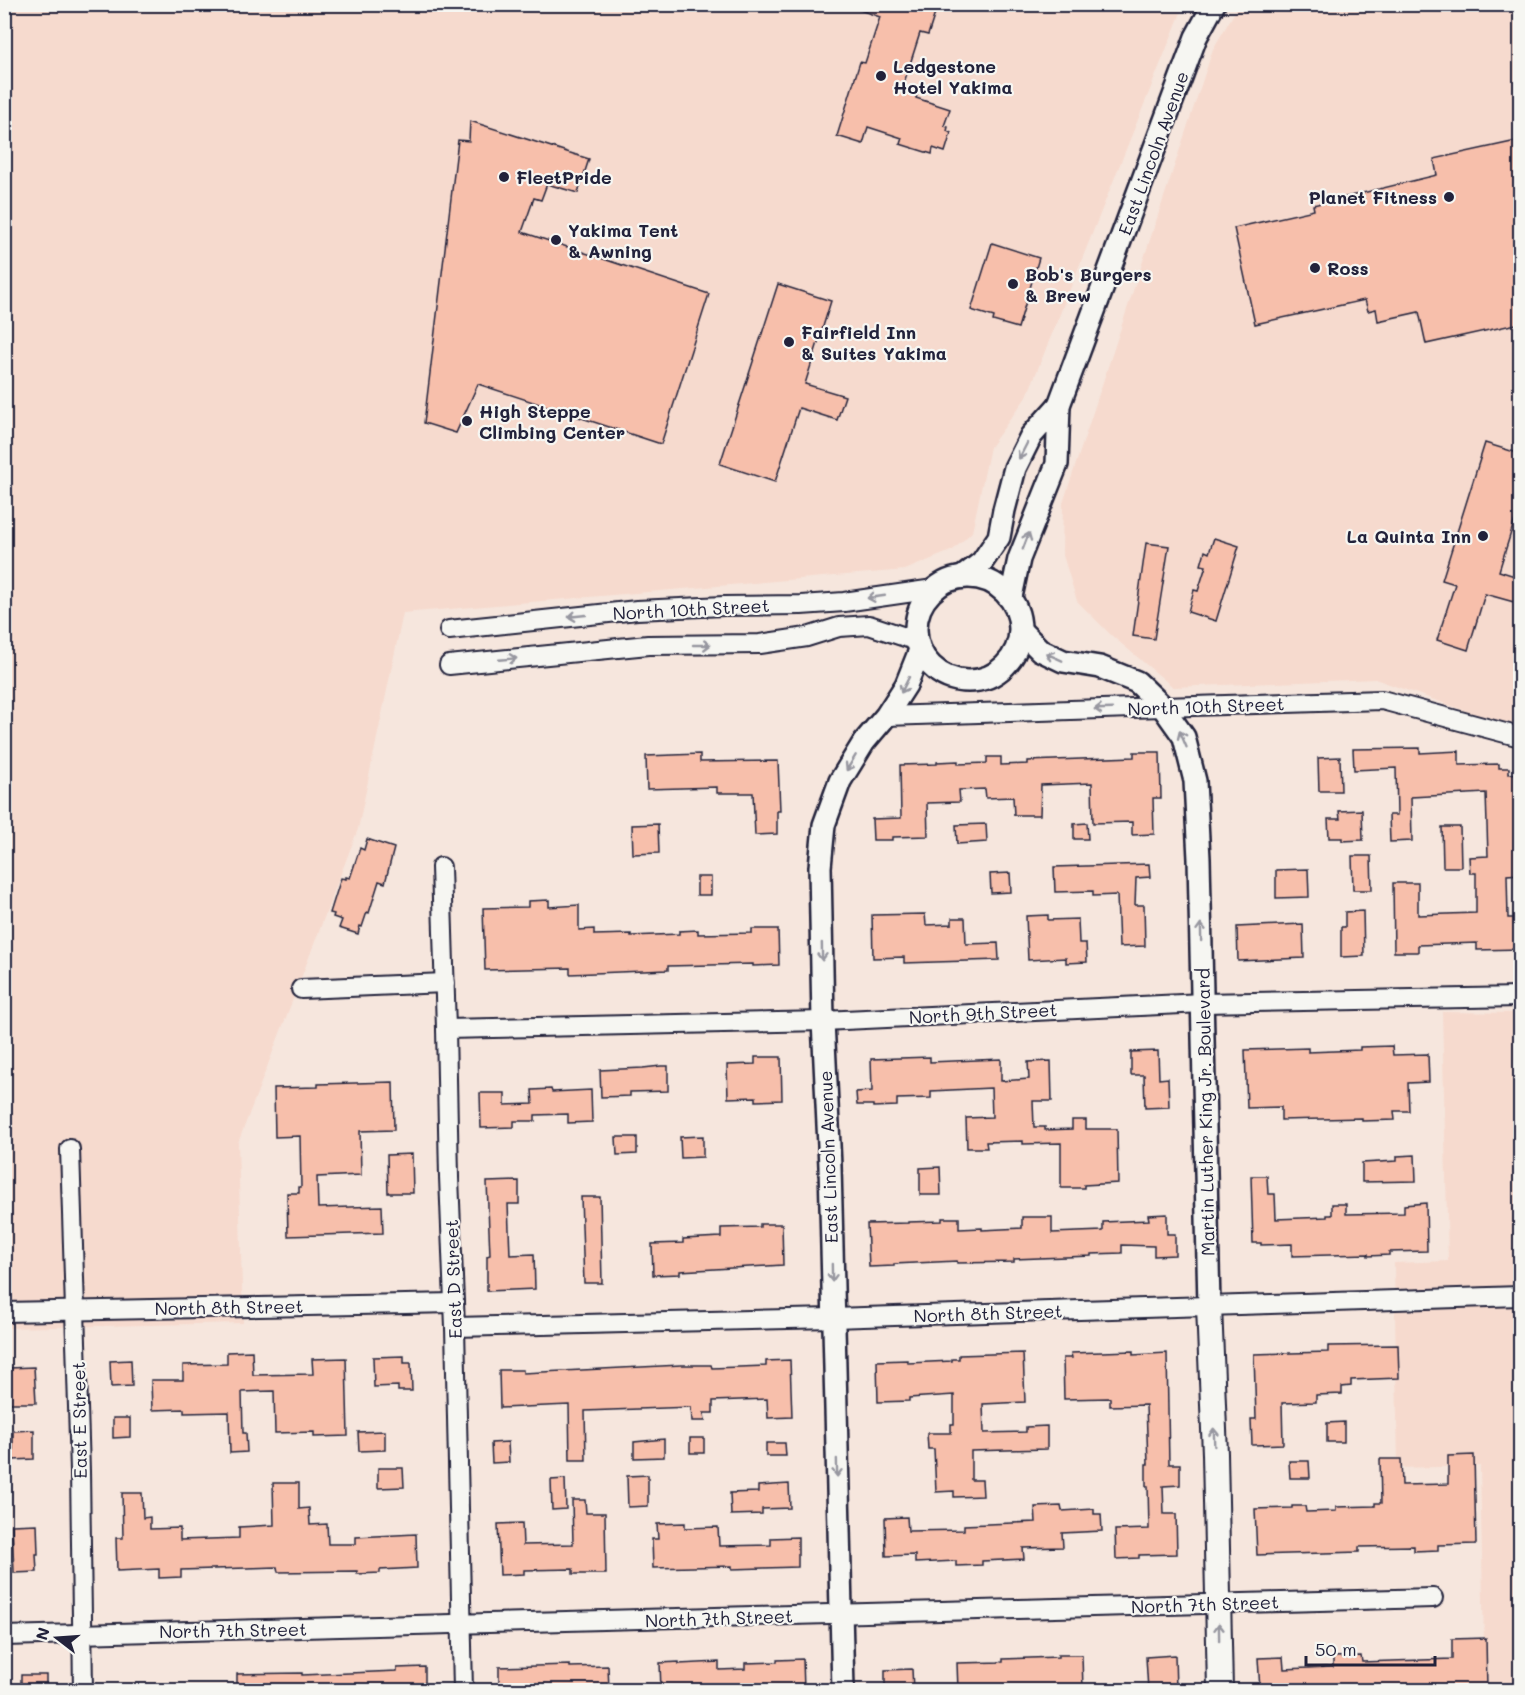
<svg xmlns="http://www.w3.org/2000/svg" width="1525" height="1695" font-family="Mali,sans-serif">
	<rect width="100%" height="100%" fill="#f6e6dd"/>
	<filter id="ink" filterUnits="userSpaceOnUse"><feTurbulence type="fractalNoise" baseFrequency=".0167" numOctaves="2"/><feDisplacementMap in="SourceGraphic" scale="12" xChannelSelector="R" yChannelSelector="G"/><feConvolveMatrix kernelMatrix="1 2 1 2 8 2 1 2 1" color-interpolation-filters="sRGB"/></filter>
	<g filter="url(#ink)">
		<g fill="#f6dace">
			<path d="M4,5H1184L1027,396L990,447L972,532L953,550L905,570L403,613L358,829L238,1143L243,1323L5,1328Z"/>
			<path d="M1239,5H1520V730L1375,679L1173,687L1111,635L1077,601L1062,552L1063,503L1213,49Z"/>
			<path d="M1442,1012L1520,1013V1690H1485L1480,1466L1398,1468L1394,1263L1448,1261Z"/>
		</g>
		<g fill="#f7bfab" stroke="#22223b" stroke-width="1.5">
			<path d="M851,4H938L928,35L920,33L902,89L917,94L916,98L950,109L944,126L948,127L947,131L951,133L945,152L933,148L932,154L900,144L902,138L868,127L863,144L837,136L860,62L865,63L880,17L851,7Z"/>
			<path d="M470,121L589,159L578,193L547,184L541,200L534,198L522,232L709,294L661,444L478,384L456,433L424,423L458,140L469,141Z"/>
			<path d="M1521,140V323L1426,344L1419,312L1378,321L1376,309L1368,311L1365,300L1255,324L1234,228L1314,210L1313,205L1437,175L1434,159Z"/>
			<path d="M992,243L1039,258L1018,328L993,321L994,317L971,310Z"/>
			<path d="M778,284L831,301L805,384L845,396L837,420L799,408L775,482L720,464Z"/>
			<path d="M1485,443L1521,454V500L1499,571L1521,578V604L1485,594L1468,650L1437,640L1455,584L1442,580Z"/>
			<path d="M1214,538L1239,546L1216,621L1188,612L1194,590L1198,591L1206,566L1201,565L1205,551L1209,553Z"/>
			<path d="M1146,543L1169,546L1154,639L1133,636Z"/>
			<path d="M1420,748V753L1459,751V765L1499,764V768H1509V774L1521,773V874L1507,875L1508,918H1521V949L1477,950V943L1418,945V952H1394L1393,883H1418V915L1476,913V873H1470L1469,857L1488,856L1486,793L1411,797L1412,841L1390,842L1389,815H1397L1396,768L1354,770L1353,749Z"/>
			<path d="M1134,752H1160L1161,798H1153L1154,834L1132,835V822L1093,823L1092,783L1041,785L1040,815H1014L1013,797L986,798L985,789L959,790L960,802L927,803L928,836L892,837V840H873L872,819L901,818L900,765L937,764V762L958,761V764L987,763V757H1001V765L1028,764V761L1134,757Z"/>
			<path d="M700,754V762L778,761L780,811H777V834L755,835L753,793H717V787L647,789L646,756Z"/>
			<path d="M1340,757L1341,791H1319L1318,758Z"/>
			<path d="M1362,810L1363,840L1342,841V838H1329L1328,819H1340L1339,811Z"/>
			<path d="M1087,823L1088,839H1074V824Z"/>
			<path d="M658,824L659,853L633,854L632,825Z"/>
			<path d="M986,824L987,842L957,844L956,825Z"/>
			<path d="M1442,827H1460L1461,867H1443Z"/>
			<path d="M367,839L394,848L385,883L379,881L369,913L367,912L362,927L360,926L358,934L339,928L342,920L333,917L334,914L330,913L341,878L346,879V877L350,878L360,848L364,850Z"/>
			<path d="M1352,856H1371L1372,890H1353Z"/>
			<path d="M1149,864L1150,877L1136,878L1135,905H1144L1145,946L1119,947L1117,895L1093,896V891L1055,892L1054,867Z"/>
			<path d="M1308,869L1309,897L1276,898V870Z"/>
			<path d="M1010,873L1011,892L991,893L990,874Z"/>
			<rect x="697" y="877" width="14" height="18"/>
			<path d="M549,900V907L579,905V930L594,929V935L631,934V936L679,934V931L698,930V934L752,933V929H778L779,965L753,966V964L668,966V970L570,974V968L485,970L483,908L528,907V901Z"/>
			<path d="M1363,911L1364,956L1341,957V927H1345V912Z"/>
			<path d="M925,914L926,925L952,924V918H965L966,944L998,943L999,960L904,963V957L873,958L872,915Z"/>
			<path d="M1048,915V920L1078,919L1079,943H1086L1087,962L1066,963V958L1028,960L1026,916Z"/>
			<path d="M1303,924L1304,958L1238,961L1237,927Z"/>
			<path d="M1392,1046L1393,1055L1428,1054L1429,1082L1408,1083L1409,1111H1394L1395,1120L1362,1121V1118L1281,1120V1107L1247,1108L1245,1050L1308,1048V1052L1360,1050V1047Z"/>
			<path d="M1158,1051L1159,1079L1168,1078L1169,1107L1145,1108L1144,1075H1131V1052Z"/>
			<path d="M755,1057H781L782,1100L756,1101V1097L728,1098L727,1065L755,1064Z"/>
			<path d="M930,1057V1062L1001,1059V1081L1029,1079L1028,1062L1051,1061L1052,1101H1033L1034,1127H1045V1130L1072,1129V1120H1086V1129H1117L1118,1183L1084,1185V1188H1061V1143L1023,1144V1141L986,1142L987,1148H967L966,1118L992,1117L991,1088L931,1091V1098L897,1099V1106L873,1107V1105H857L856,1092L872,1091L871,1059Z"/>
			<path d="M661,1066H668V1091L630,1092V1096L601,1097L600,1070L643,1068Z"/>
			<path d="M393,1082L394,1130L360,1131L361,1175L317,1177L318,1208L382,1206L383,1233L288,1236L287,1193H299V1187H301L300,1136L275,1137L274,1088L318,1087V1084Z"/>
			<path d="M551,1089L552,1092L591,1090L592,1122L568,1123V1114L535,1115V1121H514V1127L481,1128L480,1093H505V1105L533,1104L532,1090Z"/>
			<path d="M703,1136V1157L681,1158L680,1137Z"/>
			<path d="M616,1137H637V1154L617,1155Z"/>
			<path d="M412,1154L413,1193H388L387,1155Z"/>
			<path d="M1415,1155L1416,1181L1362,1182V1163L1397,1161V1156Z"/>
			<path d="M940,1167L941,1195H920V1168Z"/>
			<path d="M1251,1176H1267L1268,1194H1275L1276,1219L1327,1217V1215H1332V1204H1346V1214L1404,1213V1205L1426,1203L1427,1251L1389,1252V1255L1368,1256V1254L1292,1256V1244L1261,1245V1243H1253Z"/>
			<path d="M519,1181V1204H508L510,1255L534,1254L535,1289L487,1291V1256L490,1255L487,1182Z"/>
			<path d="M581,1197H600L602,1283H584Z"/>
			<path d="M1167,1214V1234H1175V1255L1154,1256V1246L1122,1245V1253L1091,1254V1256L1014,1259V1262L957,1263V1261L894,1264V1266L869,1267L867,1224L908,1223V1222L942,1221V1218H959V1229L982,1228V1230L1022,1228V1217H1052V1233L1103,1231V1222L1149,1220L1148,1215Z"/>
			<path d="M760,1224H782L783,1265L680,1271V1274L653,1275L652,1244L683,1243V1239L721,1237V1228L760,1227Z"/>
			<path d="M1398,1345L1399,1378L1351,1380V1386L1342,1387V1394L1316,1395V1402L1282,1403L1283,1444L1252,1445L1251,1419H1256L1254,1354L1328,1352V1346Z"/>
			<path d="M252,1351L253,1375L313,1374L312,1359L346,1358L348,1436L314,1437V1432L275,1433L274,1391L242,1392L243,1433H246L247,1452L230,1453L229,1412L184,1413V1409L152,1410L151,1380H183V1365L227,1364V1352Z"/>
			<path d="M1133,1351V1355L1167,1353L1169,1464H1180V1485L1163,1486L1164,1514H1176L1177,1554L1139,1555V1558L1116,1559L1115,1530L1149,1529L1148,1486H1146V1464H1148L1146,1405L1110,1406V1398L1064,1399L1063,1358H1072L1071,1353Z"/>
			<path d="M1023,1353L1025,1402L983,1404L984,1433L1026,1432V1427L1047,1426V1449L971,1451V1480H982L983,1496L954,1497V1491L936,1492L934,1449H928L927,1433H951V1424H954V1395L909,1398V1401L878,1402L877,1361L908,1360V1363L952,1361V1359H959V1355Z"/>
			<path d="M404,1356V1363H411L412,1391H398V1386L374,1387L373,1357Z"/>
			<path d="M131,1360L132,1386L111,1387L110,1361Z"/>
			<path d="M790,1360L792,1417L768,1418L767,1399L713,1401V1413H704L705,1421H692L691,1407L585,1411L586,1460H570L569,1405L500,1408L499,1370H523V1373L681,1365H711L712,1368L766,1366V1361Z"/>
			<path d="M34,1367L36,1403H10L9,1368Z"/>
			<path d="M113,1418H130V1437L113,1438Z"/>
			<path d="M1344,1422V1442H1327V1423Z"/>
			<path d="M34,1430V1459L13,1460V1431Z"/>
			<path d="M385,1431V1450L359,1451L358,1432Z"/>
			<rect x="690" y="1438" width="14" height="15"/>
			<path d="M664,1439V1457L634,1458V1442Z"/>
			<path d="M508,1442L509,1462L492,1463L491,1443Z"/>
			<path d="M766,1443H785L786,1456H766Z"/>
			<path d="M1474,1455L1476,1544L1438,1545V1550L1414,1551V1546L1359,1547V1552L1257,1555L1255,1509L1292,1508V1506H1305L1306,1512L1336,1511V1507L1375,1506V1503H1381L1380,1459H1401L1402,1485L1448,1484V1456Z"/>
			<path d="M1289,1461H1309L1310,1478H1290Z"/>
			<path d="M378,1468H403L404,1487L378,1488Z"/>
			<path d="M648,1475V1506L628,1507L627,1476Z"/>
			<path d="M565,1479L566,1509L552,1510L551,1480Z"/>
			<path d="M273,1483H299V1509L309,1508L310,1525L327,1524L328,1544H356V1537L416,1534L417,1568L380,1570V1573L357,1574V1571L278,1572L277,1567L181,1570V1577L159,1578V1569L117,1571L116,1538H123L122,1493H142L143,1518L150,1517V1529L180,1528V1540L239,1538V1527L274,1525Z"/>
			<path d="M789,1484L790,1508L762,1509V1514L731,1515L730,1493L758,1492V1486Z"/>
			<path d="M572,1500H585L586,1513H605L606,1574H573V1569L524,1570V1574L500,1575L498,1524L522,1523L523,1545L573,1544Z"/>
			<path d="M1061,1506L1062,1511L1094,1509V1514H1101L1102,1531L1062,1533L1063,1547L1023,1548L1024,1559L982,1561V1565L956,1566V1561L915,1563V1555L886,1556L885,1518L907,1517L908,1531L964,1530V1525L1036,1522L1035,1507Z"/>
			<path d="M685,1523V1528L718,1527L719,1546L771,1545V1538L798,1537V1567L732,1569V1566L653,1568L652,1539H658L657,1524Z"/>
			<path d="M37,1524L38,1554H36L37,1572L14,1573L12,1525Z"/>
			<path d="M1486,1638L1487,1690H1260L1258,1658L1283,1657L1284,1669L1333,1667V1657L1361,1656L1362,1662L1452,1659V1639Z"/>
			<path d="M1058,1655H1082L1083,1690H958L957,1663L1003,1662V1659L1058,1657Z"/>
			<path d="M1175,1655L1176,1690H1148L1146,1657Z"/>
			<path d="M803,1659L804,1690H661L660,1663L679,1662V1664L719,1662V1670L745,1669V1663L777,1662V1660Z"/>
			<path d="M570,1665V1667L608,1666L609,1690H499V1667Z"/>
			<path d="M425,1667V1690H237V1674L302,1673V1675L397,1671V1668Z"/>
			<path d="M912,1669L913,1690H885V1670Z"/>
			<rect x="21" y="1675" width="25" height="15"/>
		</g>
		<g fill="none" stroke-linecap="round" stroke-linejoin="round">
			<g stroke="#22223b" stroke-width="22">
				<g id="minor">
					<path d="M449,630L637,610L724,606L801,605L844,602L934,589"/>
					<path d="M449,665L648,645L760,644L807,637L839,627L869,625L917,641"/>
					<path d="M886,716L1382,700L1520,737"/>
					<path d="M441,867L446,1029L449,1177L455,1327L463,1690"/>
					<path d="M301,989L445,983"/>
					<path d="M446,1029L823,1021L1203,1003L1520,997"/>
					<path d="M70,1149L80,1471L83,1690"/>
					<path d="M4,1312L454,1303"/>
					<path d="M455,1327L833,1318L1520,1296"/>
					<path d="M4,1636L1433,1598"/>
				</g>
			</g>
			<g stroke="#22223b" stroke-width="26">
				<g id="tertiary">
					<path d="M964,576L982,562L999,537L1004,510L1015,468L1031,436L1059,405"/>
					<circle cx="968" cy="629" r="52"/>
					<path d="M1011,597L1019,559L1057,464L1059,405L1196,37L1214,4"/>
					<path d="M1021,631L1040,650L1063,661L1100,667L1137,682L1162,706L1184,737L1195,781L1199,859L1209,1306"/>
					<path d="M843,1690L830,1166L823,1021L820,867L824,825L840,781L864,742L886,716L906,685L920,650"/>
				</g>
			</g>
			<g stroke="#22223b" stroke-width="28">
				<path id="secondary" d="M1209,1306L1215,1454L1220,1690"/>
			</g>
			<use href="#minor" stroke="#f6f6f2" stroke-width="18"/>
			<use href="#tertiary" stroke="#f6f6f2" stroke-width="21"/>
			<use href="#secondary" stroke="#f6f6f2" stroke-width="24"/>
		</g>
		<defs><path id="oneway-shaft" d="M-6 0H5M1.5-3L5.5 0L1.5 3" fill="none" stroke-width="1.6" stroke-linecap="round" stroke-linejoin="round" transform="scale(1.5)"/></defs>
		<g stroke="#9797a0">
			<use href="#oneway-shaft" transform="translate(1023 451) rotate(117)"/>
			<use href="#oneway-shaft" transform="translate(1026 541) rotate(-69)"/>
			<use href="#oneway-shaft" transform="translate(876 597) rotate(172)"/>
			<use href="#oneway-shaft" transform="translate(577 616) rotate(174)"/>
			<use href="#oneway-shaft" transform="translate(702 645)"/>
			<use href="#oneway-shaft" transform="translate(1054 657) rotate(-156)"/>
			<use href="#oneway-shaft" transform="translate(508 659) rotate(-5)"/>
			<use href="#oneway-shaft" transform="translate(905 685) rotate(117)"/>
			<use href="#oneway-shaft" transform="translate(1103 709) rotate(178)"/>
			<use href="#oneway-shaft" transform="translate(1183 739) rotate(-113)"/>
			<use href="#oneway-shaft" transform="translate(851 763) rotate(121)"/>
			<use href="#oneway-shaft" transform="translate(1201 932) rotate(-91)"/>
			<use href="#oneway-shaft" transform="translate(822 952) rotate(89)"/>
			<use href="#oneway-shaft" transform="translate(832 1273) rotate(89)"/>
			<use href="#oneway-shaft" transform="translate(1214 1437) rotate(-92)"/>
			<use href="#oneway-shaft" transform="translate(837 1468) rotate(89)"/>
			<use href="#oneway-shaft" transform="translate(1219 1632) rotate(-91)"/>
		</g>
	</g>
	<g fill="#22223b" stroke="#f6f6f2" stroke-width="2">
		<circle cx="881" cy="76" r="6"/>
		<circle cx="504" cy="177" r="6"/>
		<circle cx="1449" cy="197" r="6"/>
		<circle cx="556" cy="240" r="6"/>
		<circle cx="1315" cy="268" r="6"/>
		<circle cx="1013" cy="284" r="6"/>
		<circle cx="789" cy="342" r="6"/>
		<circle cx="467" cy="421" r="6"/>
		<circle cx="1483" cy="536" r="6"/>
	</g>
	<g text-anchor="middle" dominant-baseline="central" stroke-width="4.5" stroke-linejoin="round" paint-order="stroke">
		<g font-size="18" font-weight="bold" fill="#22223b" stroke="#f6f6f2" text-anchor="start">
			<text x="893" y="66">Ledgestone<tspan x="893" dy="21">Hotel Yakima</tspan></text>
			<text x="516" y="177">FleetPride</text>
			<text x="1437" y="197" text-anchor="end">Planet Fitness</text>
			<text x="568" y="230">Yakima Tent<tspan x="568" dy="21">&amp; Awning</tspan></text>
			<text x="1327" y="268">Ross</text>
			<text x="1025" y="274">Bob's Burgers<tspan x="1025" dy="21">&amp; Brew</tspan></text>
			<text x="801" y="332">Fairfield Inn<tspan x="801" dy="21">&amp; Suites Yakima</tspan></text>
			<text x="479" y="411">High Steppe<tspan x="479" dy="21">Climbing Center</tspan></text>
			<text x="1471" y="536" text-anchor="end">La Quinta Inn</text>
		</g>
		<g font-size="18" fill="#22223b" stroke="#f6f6f2">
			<text transform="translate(1153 153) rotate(-70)">East Lincoln Avenue</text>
			<text transform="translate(691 609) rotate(-3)">North 10th Street</text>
			<text transform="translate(1206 706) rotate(-2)">North 10th Street</text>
			<text transform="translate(983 1013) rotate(-3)">North 9th Street</text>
			<text transform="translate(1205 1112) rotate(-91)">Martin Luther King Jr. Boulevard</text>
			<text transform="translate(828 1157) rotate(-92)">East Lincoln Avenue</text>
			<text transform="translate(453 1279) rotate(-92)">East D Street</text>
			<text transform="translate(229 1307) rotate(-1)">North 8th Street</text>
			<text transform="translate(988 1313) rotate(-2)">North 8th Street</text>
			<text transform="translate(79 1420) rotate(-91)">East E Street</text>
			<text transform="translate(1205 1604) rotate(-2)">North 7th Street</text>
			<text transform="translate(719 1618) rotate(-2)">North 7th Street</text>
			<text transform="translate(233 1630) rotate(-1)">North 7th Street</text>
		</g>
	</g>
	<rect width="1525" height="1695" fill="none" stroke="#f6f6f2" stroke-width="24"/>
	<rect x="12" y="12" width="1501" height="1671" fill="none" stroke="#22223b" stroke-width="2" filter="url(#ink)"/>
	<g transform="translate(57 1638) rotate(287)" stroke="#f6f6f2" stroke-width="4.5" paint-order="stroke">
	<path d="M0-4.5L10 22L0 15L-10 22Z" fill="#22223b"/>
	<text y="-9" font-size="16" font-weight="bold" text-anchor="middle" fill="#22223b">N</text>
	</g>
	<path d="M1306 1656v9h129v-9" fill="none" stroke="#22223b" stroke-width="3"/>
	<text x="1315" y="1656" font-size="18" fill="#22223b" stroke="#f6f6f2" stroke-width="4.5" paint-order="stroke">50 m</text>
</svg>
